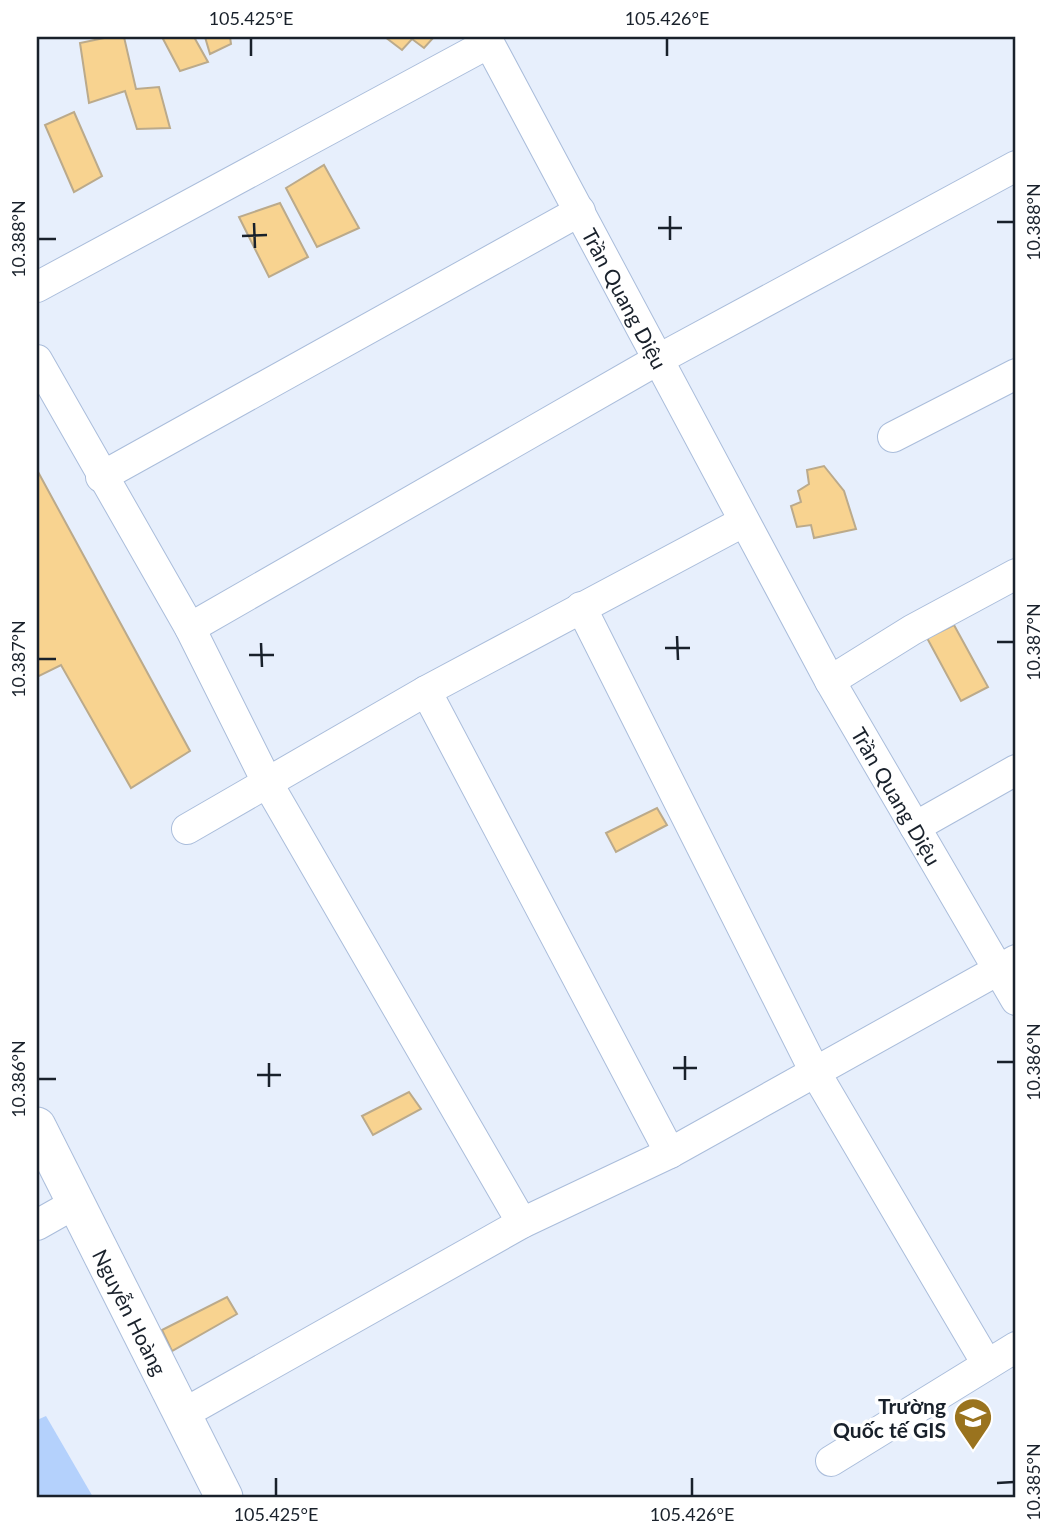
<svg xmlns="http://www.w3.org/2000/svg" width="1053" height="1534" font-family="Lato,sans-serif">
	<rect width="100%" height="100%" fill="#e7effc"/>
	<path fill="#b4d1fc" d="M46,1416L93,1497H37V1420Z"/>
	<g fill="#f8d390" stroke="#bbaa8b" stroke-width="2">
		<path d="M109,37H124L136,89L159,87L170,128L137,129L125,91L89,103L80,43Z"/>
		<path d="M162,37H194L208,62L180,71Z"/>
		<path d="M205,37H230L231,44L210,54Z"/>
		<path d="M385,37H434L424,48L412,39L402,50Z"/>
		<path d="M74,112L102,176L74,192L45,125Z"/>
		<path d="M324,165L359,228L317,247L286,188Z"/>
		<path d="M280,203L308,257L269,277L239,217Z"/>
		<path d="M824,466L844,491L856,529L814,538L811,525L797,527L791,506L801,502L798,491L809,484L807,470Z"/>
		<path d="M37,470L190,751L131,788L61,665L37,677Z"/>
		<path d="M954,625L988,687L961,701L927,638Z"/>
		<path d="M657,808L667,825L616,852L606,833Z"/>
		<path d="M409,1092L421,1109L373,1135L362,1116Z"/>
		<path d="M227,1297L237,1314L172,1351L162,1330Z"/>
	</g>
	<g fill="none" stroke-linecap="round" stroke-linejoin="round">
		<g stroke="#aabddb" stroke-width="32">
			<g id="minor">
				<path id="s1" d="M37,287L489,43L830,681L1016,1000"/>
				<path d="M37,360L190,628L268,784L522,1223"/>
				<path d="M893,437L1016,374"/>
				<path d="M101,477L580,211"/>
				<path d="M581,607L814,1070L987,1364"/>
				<path d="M190,628L659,359L1016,166"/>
				<path d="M830,681L912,630L1016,574"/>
				<path d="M426,691L670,1153"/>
				<path d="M915,827L1016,770"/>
				<path d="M187,829L426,691L743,522"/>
				<path d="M37,1225L76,1203"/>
				<path d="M183,1414L522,1223L670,1153L1016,960"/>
				<path d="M831,1461L1016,1347"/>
			</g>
		</g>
		<g stroke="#aabddb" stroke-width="39">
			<g id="tertiary">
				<path id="s2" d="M37,1126L224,1497"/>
			</g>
		</g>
		<use href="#minor" stroke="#fff" stroke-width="30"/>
		<use href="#tertiary" stroke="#fff" stroke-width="37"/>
	</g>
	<path fill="none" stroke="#19212b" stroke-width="2.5" d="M251,38V56M667,38V56M670,216V240M997,222H1014M254,223L255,248M658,228H682M242,236L267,235M38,239H56M677,636L678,660M997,642H1014M261,643L262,667M665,648H690M249,655H274M38,659H56M685,1056V1080M997,1062H1014M269,1063V1087M673,1068H697M257,1075H281M38,1079H56M276,1478V1496M692,1478V1496M997,1483L1014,1482"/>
	<defs>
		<g id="school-pin" transform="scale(2.0125)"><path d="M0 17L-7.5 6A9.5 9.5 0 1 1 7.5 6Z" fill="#9a731e" stroke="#fff"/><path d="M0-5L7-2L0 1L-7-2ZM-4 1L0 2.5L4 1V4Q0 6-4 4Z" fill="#fff"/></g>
	</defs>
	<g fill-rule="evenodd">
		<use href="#school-pin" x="973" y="1417"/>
	</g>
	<g text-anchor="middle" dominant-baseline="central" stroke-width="7" stroke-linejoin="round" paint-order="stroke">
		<g font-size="21" fill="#19212b" stroke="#fff">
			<text stroke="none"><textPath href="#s1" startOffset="803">Trần Quang Diệu</textPath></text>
			<text stroke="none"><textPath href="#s1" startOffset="1370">Trần Quang Diệu</textPath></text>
			<text stroke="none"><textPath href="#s2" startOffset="208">Nguyễn Hoàng</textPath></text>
		</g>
		<g font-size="21" font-weight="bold" fill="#19212b" stroke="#fff" text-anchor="end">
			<text x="946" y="1405">Trường<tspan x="946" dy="24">Quốc tế GIS</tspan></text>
		</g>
	</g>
	<rect width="1053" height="1534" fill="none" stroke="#ffffff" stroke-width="77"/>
	<rect x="38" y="38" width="976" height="1458" fill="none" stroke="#19212b" stroke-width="2.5"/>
	<g font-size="18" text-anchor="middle" fill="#19212b">
		<text x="251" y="25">105.425°E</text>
		<text x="667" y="25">105.426°E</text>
		<text transform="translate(1034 222) rotate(-90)" y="6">10.388°N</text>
		<text transform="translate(19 239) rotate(-90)" y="6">10.388°N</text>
		<text transform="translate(1034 642) rotate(-90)" y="6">10.387°N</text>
		<text transform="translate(19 659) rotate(-90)" y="6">10.387°N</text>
		<text transform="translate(1034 1062) rotate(-90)" y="6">10.386°N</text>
		<text transform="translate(19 1079) rotate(-90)" y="6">10.386°N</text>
		<text transform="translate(1034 1482) rotate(-90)" y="6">10.385°N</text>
		<text x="276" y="1521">105.425°E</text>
		<text x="692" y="1521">105.426°E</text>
	</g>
</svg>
